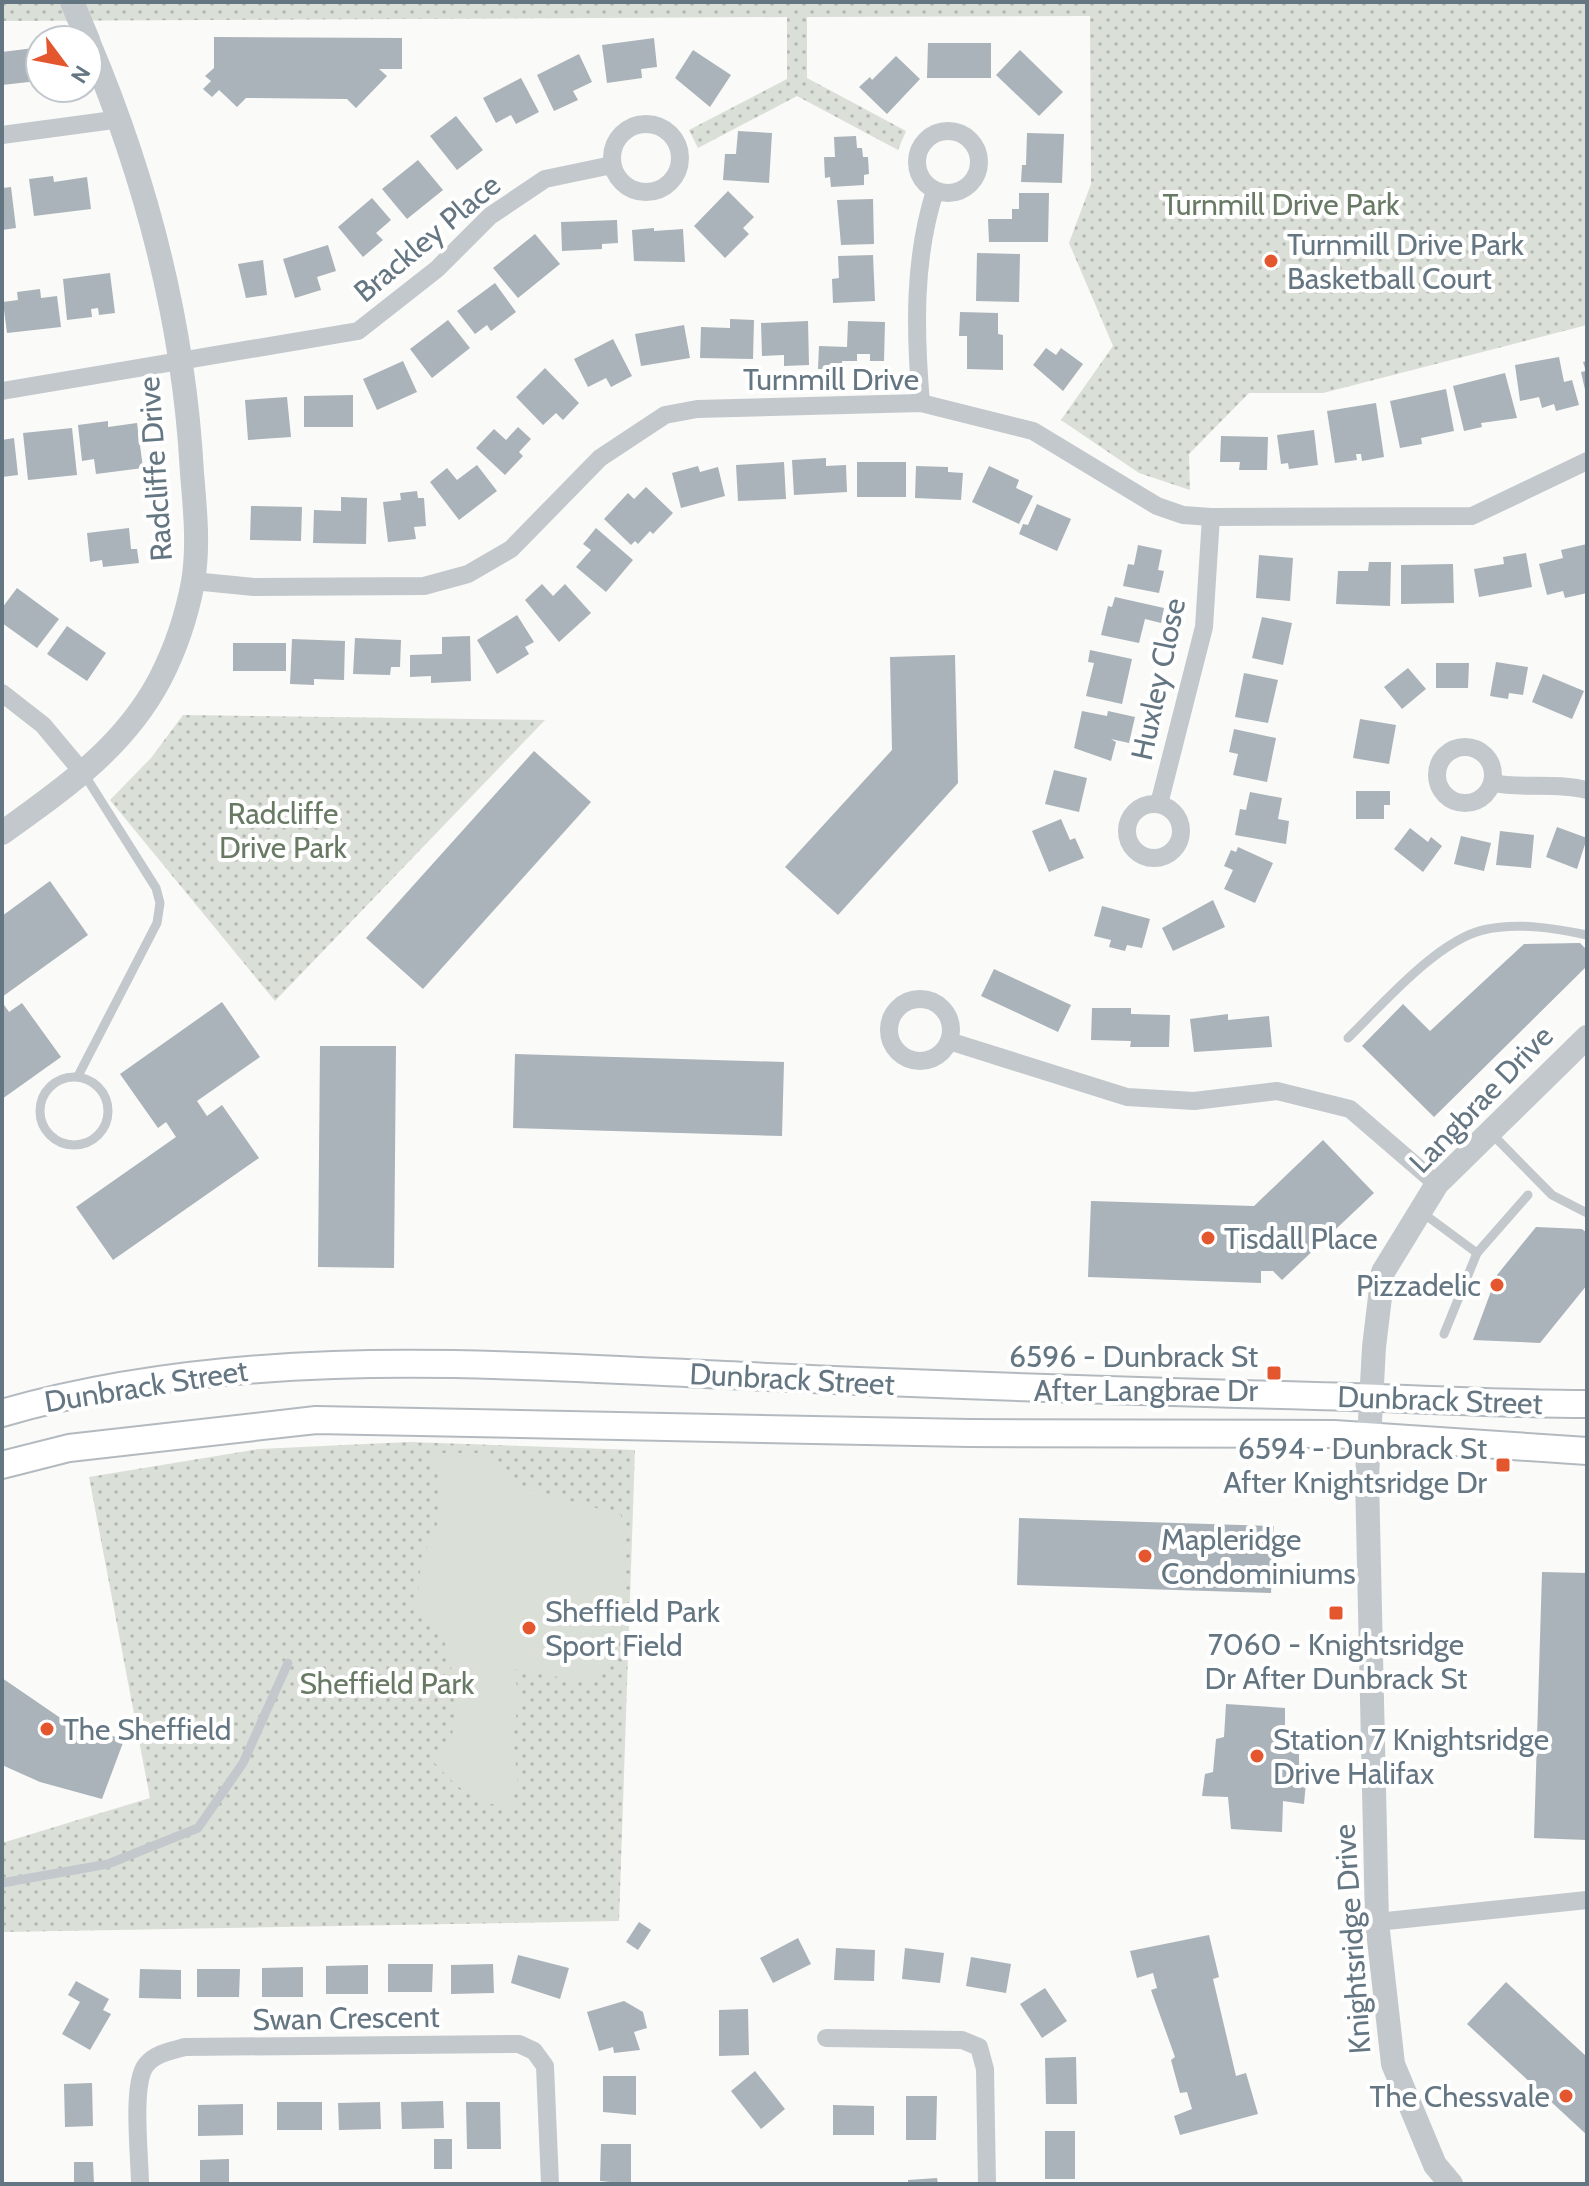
<svg xmlns="http://www.w3.org/2000/svg" width="1589" height="2186" font-family="Cabin,sans-serif">
	<defs>
		<pattern id="park-dots" width="8" height="8" patternUnits="userSpaceOnUse" patternTransform="scale(2)"><rect width="8" height="8" fill="#dadfd7"/><path d="M2 2h.1M6 6h.1" fill="none" stroke="#b4b9b4" stroke-width="1.8" stroke-linecap="round"/></pattern>
	</defs>
	<rect width="100%" height="100%" fill="#fafaf8"/>
	<g fill="url(#park-dots)">
		<path d="M2,2H1587V325L1323,393H1249L1189,454L1190,490L1139,473L1061,420L1113,346L1069,243L1091,184L1090,16L807,17V78L906,131L898,150L797,96L698,148L689,130L787,79V17L2,21Z"/>
		<path d="M183,715L545,720L275,1001L110,800L151,758Z"/>
		<path d="M409,1442L635,1450L619,1921L2,1932V1843L150,1798L89,1477L259,1449Z"/>
	</g>
	<path fill="#dadfd7" d="M439,1453H484L517,1486L621,1515C625,1549 629,1630 613,1659C609,1668 598,1676 592,1683L513,1669L519,1695L513,1739L518,1784L509,1807C474,1804 455,1786 432,1760L450,1748C457,1716 456,1672 444,1641C439,1629 426,1616 418,1606C418,1589 419,1572 423,1555C425,1547 433,1541 435,1533C441,1511 443,1477 431,1459Z"/>
	<g fill="#aab3b9">
		<path d="M214,37L402,38V69H379L387,76L356,108L347,99L246,98L237,107L219,90L212,97L203,89L211,81L205,76L214,68Z"/>
		<path d="M654,38L657,67L641,69L642,78L607,83L602,45Z"/>
		<path d="M928,43H991V78H927Z"/>
		<path d="M34,48L38,81L2,85V52Z"/>
		<path d="M693,50L731,75L710,107L675,78Z"/>
		<path d="M1020,50L1063,92L1039,116L996,75Z"/>
		<path d="M579,54L592,82L573,91L578,100L554,111L537,75Z"/>
		<path d="M896,56L920,79L887,114L859,87L870,77L872,80Z"/>
		<path d="M521,78L539,112L516,124L511,115L496,123L483,98Z"/>
		<path d="M456,116L483,150L457,170L430,136Z"/>
		<path d="M738,131L772,133L769,183L723,180L725,154H736Z"/>
		<path d="M1027,133L1064,134L1062,183L1021,182L1022,165H1026Z"/>
		<path d="M856,136L857,148H862L863,157H868L869,174L864,175V185L831,187L830,177L825,178L824,157H835L834,137Z"/>
		<path d="M418,160L443,190L407,219L382,189Z"/>
		<path d="M53,176L54,182L87,177L91,209L34,216L29,179Z"/>
		<path d="M11,187L16,228L2,230V188Z"/>
		<path d="M728,191L754,217L743,228L749,234L725,258L694,226Z"/>
		<path d="M1019,193H1049L1048,242H989L988,219H1012V209H1019Z"/>
		<path d="M372,198L391,220L376,233L383,240L363,257L338,227Z"/>
		<path d="M873,199L874,244L841,245L837,200Z"/>
		<path d="M617,220L618,243L602,244V249L562,251L561,222Z"/>
		<path d="M654,228V231L683,229L685,262L634,261L632,230Z"/>
		<path d="M535,234L560,264L518,298L493,268Z"/>
		<path d="M328,245L336,271L317,277L321,290L295,298L283,259Z"/>
		<path d="M977,253L1020,254L1019,302L976,301Z"/>
		<path d="M873,255L875,301L833,303L832,279L839,278L838,256Z"/>
		<path d="M263,260L267,295L246,298L238,264Z"/>
		<path d="M110,273L115,313L99,315L98,308L91,309L92,317L67,320L63,279Z"/>
		<path d="M495,283L516,312L491,331L487,325L475,334L457,311Z"/>
		<path d="M40,289L41,298L57,296L61,327L7,333L3,302L18,300L17,292Z"/>
		<path d="M960,312L998,313V334L1003,335V370L967,369V336H959Z"/>
		<path d="M730,319L754,320L753,359L700,358L701,327L730,328Z"/>
		<path d="M448,320L470,348L432,378L410,349Z"/>
		<path d="M808,321L809,365L784,366V355L762,356L761,323Z"/>
		<path d="M848,321L885,322L884,361H870V354H857V361H842V369H818L819,346L847,347Z"/>
		<path d="M684,325L690,358L641,366L635,334Z"/>
		<path d="M613,339L632,376L611,387L606,378L588,387L574,359Z"/>
		<path d="M1046,348L1056,355L1061,348L1083,364L1063,391L1033,365Z"/>
		<path d="M1559,357L1564,382L1572,380L1579,405L1556,411L1554,404L1542,408L1539,397L1520,401L1515,365Z"/>
		<path d="M403,361L417,392L377,410L363,379Z"/>
		<path d="M1587,361V394H1586L1581,372L1586,371L1583,362Z"/>
		<path d="M545,368L579,403L563,420L556,413L543,425L516,397Z"/>
		<path d="M1505,373L1517,418L1481,423L1482,427L1464,431L1453,386Z"/>
		<path d="M1446,389L1454,431L1421,438L1422,444L1400,448L1390,401Z"/>
		<path d="M353,395V427H304V396Z"/>
		<path d="M287,397L291,437L248,440L245,400Z"/>
		<path d="M1376,403L1384,457L1362,461L1361,454H1356L1357,460L1335,463L1327,411Z"/>
		<path d="M108,421V427L137,423L143,468L96,474L94,459L82,461L78,425Z"/>
		<path d="M518,427L531,439L519,452L523,456L505,475L476,448L494,429L506,440Z"/>
		<path d="M72,428L77,475L28,480L23,433Z"/>
		<path d="M1314,430L1318,465L1289,469L1288,463L1281,464L1277,435Z"/>
		<path d="M1221,436L1268,437L1267,470H1239L1240,462H1220Z"/>
		<path d="M14,438L18,475L2,477V440Z"/>
		<path d="M826,458V466L846,465L847,492L794,495L792,460Z"/>
		<path d="M784,462L786,499L738,501L736,465Z"/>
		<rect x="857" y="462" width="49" height="35"/>
		<path d="M477,465L497,491L459,520L430,482L447,468L457,480Z"/>
		<path d="M698,466L700,472L718,467L725,496L681,508L672,473Z"/>
		<path d="M916,466L948,467V472L963,473L961,500L915,498Z"/>
		<path d="M989,466L1019,480L1016,488L1033,496L1019,524L972,502Z"/>
		<path d="M646,487L673,513L653,534L650,531L638,544L635,541L631,545L604,519L628,493L634,499Z"/>
		<path d="M417,491L418,498H424L426,526L414,527L416,539L388,542L383,502L401,500L400,493Z"/>
		<path d="M341,497L367,498L366,544L313,543L314,510L341,511Z"/>
		<path d="M1037,504L1071,519L1057,551L1019,534L1023,524L1028,525Z"/>
		<path d="M251,506L302,507L301,541L250,540Z"/>
		<path d="M129,528L131,549H137L139,563L103,567L102,560L90,562L87,533Z"/>
		<path d="M596,528L633,560L606,592L576,567L591,550L583,544Z"/>
		<path d="M1587,544V593L1565,598L1563,591L1547,595L1539,564L1563,558L1561,550Z"/>
		<path d="M1138,545L1162,550L1158,570L1164,571L1159,593L1123,586L1128,564L1134,565Z"/>
		<path d="M1526,553L1532,587L1479,597L1474,569L1504,564L1503,557Z"/>
		<path d="M1259,555L1293,558L1290,601L1256,598Z"/>
		<path d="M1369,562H1391L1390,606L1336,604L1338,571H1368Z"/>
		<path d="M1453,564L1454,603L1401,604V565Z"/>
		<path d="M542,584L553,596L565,584L591,613L559,642L525,600Z"/>
		<path d="M17,588L59,619L37,648L2,623V608Z"/>
		<path d="M1115,597L1164,608L1161,623L1145,619L1139,643L1101,635L1108,606L1112,607Z"/>
		<path d="M517,615L534,642L525,647L529,654L497,674L477,640Z"/>
		<path d="M1262,617L1292,623L1283,665L1252,658Z"/>
		<path d="M67,626L106,653L87,681L47,654Z"/>
		<path d="M470,636L471,681L431,683V676L410,677V655L442,654V637Z"/>
		<path d="M355,638L401,640L400,667H391L390,675L353,674Z"/>
		<path d="M292,639L345,641L344,680L314,679V685L290,684Z"/>
		<rect x="233" y="643" width="53" height="28"/>
		<path d="M1090,650L1132,659L1122,704L1086,696L1094,663L1088,662Z"/>
		<path d="M955,655L958,783L838,915L785,867L892,750L890,657Z"/>
		<path d="M1496,662L1528,667L1523,695L1509,693L1508,699L1490,696Z"/>
		<path d="M1436,663H1469L1468,688H1436Z"/>
		<path d="M1408,668L1426,689L1402,709L1384,687Z"/>
		<path d="M1244,673L1278,680L1268,723L1235,717Z"/>
		<path d="M1543,674L1584,691L1572,719L1532,702Z"/>
		<path d="M1082,711L1107,716L1108,711L1135,717L1129,743L1111,739L1116,742L1111,761L1074,748Z"/>
		<path d="M1360,719L1396,725L1389,764L1353,758Z"/>
		<path d="M1234,729L1276,738L1267,782L1233,775L1238,754L1229,752Z"/>
		<path d="M534,751L591,802L423,989L366,938Z"/>
		<path d="M1054,770L1087,778L1079,812L1045,804Z"/>
		<path d="M1356,791H1390V805H1384V819H1356Z"/>
		<path d="M1250,792L1282,798L1278,819L1289,821L1286,844L1235,835L1240,809L1246,810Z"/>
		<path d="M1061,819L1070,840L1075,838L1084,858L1049,872L1032,831Z"/>
		<path d="M1557,827L1587,838L1577,869L1546,857Z"/>
		<path d="M1410,828L1428,842L1431,837L1442,846L1423,872L1394,849Z"/>
		<path d="M1500,831L1534,835L1531,868L1496,865Z"/>
		<path d="M1461,836L1491,843L1484,871L1454,864Z"/>
		<path d="M1238,847L1273,863L1255,903L1224,889L1233,870L1224,866L1231,850L1236,852Z"/>
		<path d="M50,881L88,935L2,997V916Z"/>
		<path d="M1213,900L1225,927L1173,951L1162,928Z"/>
		<path d="M1102,906L1150,919L1142,948L1127,945L1125,951L1109,947L1111,940L1094,936Z"/>
		<path d="M1580,943L1587,950V966L1434,1117L1362,1046L1403,1004L1430,1031L1524,944Z"/>
		<path d="M994,969L1071,1005L1058,1032L981,996Z"/>
		<path d="M2,1002L9,1012L22,1003L61,1057L2,1099Z"/>
		<path d="M222,1002L260,1057L197,1101L207,1116L222,1105L259,1158L113,1260L76,1207L176,1137L166,1122L158,1128L120,1074Z"/>
		<path d="M1092,1008H1131V1014L1170,1015L1169,1047H1130L1131,1041L1091,1040Z"/>
		<path d="M1228,1014V1020L1269,1016L1272,1047L1194,1052L1190,1019Z"/>
		<path d="M320,1046H396L394,1268L318,1267Z"/>
		<path d="M515,1054L784,1062L782,1136L513,1128Z"/>
		<path d="M1323,1140L1374,1193L1282,1280L1273,1271H1261V1283L1088,1277L1091,1201L1254,1206Z"/>
		<path d="M1536,1227L1582,1229L1587,1233V1285L1540,1343L1473,1340L1497,1275Z"/>
		<path d="M1019,1518L1274,1526L1271,1593L1017,1585Z"/>
		<path d="M1542,1572L1587,1573V1840L1534,1838Z"/>
		<path d="M2,1678L59,1717L124,1740L102,1799L40,1782L2,1765Z"/>
		<path d="M1226,1704L1285,1708V1738L1299,1740V1781L1306,1782L1304,1804L1283,1801L1282,1832L1231,1829L1228,1797L1202,1796L1205,1774L1213,1772L1216,1739L1224,1737Z"/>
		<path d="M639,1922L651,1930L638,1950L626,1942Z"/>
		<path d="M1209,1935L1219,1977L1213,1979L1236,2076L1246,2073L1258,2114L1180,2135L1174,2116L1192,2109L1187,2092L1180,2093L1171,2060L1175,2057L1151,1990L1157,1988L1153,1973L1137,1978L1130,1951Z"/>
		<path d="M798,1938L811,1964L773,1983L760,1958Z"/>
		<path d="M836,1948L875,1950L874,1981L834,1980Z"/>
		<path d="M905,1948L944,1953L940,1983L902,1979Z"/>
		<path d="M518,1955L569,1968L560,1999L511,1983Z"/>
		<path d="M971,1957L1011,1964L1006,1993L966,1986Z"/>
		<path d="M388,1964H433L432,1992H388Z"/>
		<path d="M493,1964L494,1993L451,1994V1965Z"/>
		<path d="M368,1965V1994H326V1966Z"/>
		<path d="M303,1967V1997H262V1968Z"/>
		<path d="M140,1969L181,1970V1999L139,1998Z"/>
		<path d="M197,1969H240L239,1997H197Z"/>
		<path d="M76,1981L109,1999L103,2010L111,2014L90,2050L62,2034L80,2002L68,1995Z"/>
		<path d="M1506,1982L1587,2057V2135L1467,2024Z"/>
		<path d="M1045,1988L1067,2021L1042,2038L1020,2004Z"/>
		<path d="M624,2001L643,2012L647,2028L634,2032L640,2050L614,2053L613,2047L599,2051L587,2012Z"/>
		<path d="M748,2009L749,2055L719,2056V2010Z"/>
		<path d="M1076,2057L1077,2104H1046L1045,2058Z"/>
		<path d="M755,2071L785,2109L761,2129L731,2091Z"/>
		<path d="M603,2076H636V2115L603,2112Z"/>
		<path d="M92,2083L93,2126L65,2127L64,2084Z"/>
		<path d="M906,2096H937L936,2140H906Z"/>
		<path d="M443,2101L444,2128L402,2129L401,2102Z"/>
		<rect x="277" y="2102" width="45" height="28"/>
		<path d="M380,2102L381,2129L339,2130L338,2103Z"/>
		<path d="M466,2102H500L501,2149H467Z"/>
		<path d="M243,2104V2135L198,2136V2105Z"/>
		<path d="M833,2105L874,2106V2135H833Z"/>
		<rect x="1045" y="2131" width="30" height="48"/>
		<rect x="434" y="2139" width="18" height="30"/>
		<path d="M601,2144H631V2184L600,2181Z"/>
		<path d="M229,2159V2184H200V2160Z"/>
		<path d="M74,2162H93L94,2184H74Z"/>
		<path d="M937,2178L938,2184H908V2180Z"/>
	</g>
	<g fill="none" stroke-linecap="round" stroke-linejoin="round">
		<g stroke="#b3babf" stroke-width="30">
			<g id="secondary">
				<path d="M2,1413C245,1343 499,1365 748,1376C937,1385 1126,1391 1315,1396C1406,1398 1496,1404 1587,1404"/>
				<path d="M2,1465L69,1448L316,1420L969,1433L1334,1434L1587,1451"/>
			</g>
		</g>
		<g stroke="#c3c8cc" stroke-width="9">
			<path d="M1348,1038C1382,1005 1437,941 1483,930C1516,922 1554,928 1587,935"/>
			<path d="M78,1076L157,923L160,903L156,888L84,774"/>
			<circle cx="74" cy="1111" r="34"/>
			<path d="M1490,1132L1552,1195L1587,1213"/>
			<path d="M1420,1211L1477,1253L1444,1334"/>
			<path d="M1477,1253L1528,1195"/>
			<path d="M2,1883L108,1864L198,1828L243,1763L288,1663"/>
		</g>
		<g stroke="#c3c8cc" stroke-width="18">
			<circle cx="646" cy="158" r="34"/>
			<circle cx="948" cy="162" r="31"/>
			<path d="M2,135L121,119"/>
			<path d="M2,391L358,331L437,269L490,216L545,179L612,165"/>
			<path d="M921,403C915,332 913,260 935,191"/>
			<path d="M193,581L254,587L424,586L468,574L511,549L600,458L665,415L697,409L921,403L1033,431L1157,506L1183,515L1211,517L1472,516L1587,461"/>
			<path d="M2,693L43,725L84,774"/>
			<circle cx="1465" cy="775" r="28"/>
			<path d="M1492,783C1524,789 1555,782 1587,790"/>
			<path d="M1159,804L1204,627L1211,517"/>
			<circle cx="1154" cy="831" r="27"/>
			<circle cx="920" cy="1030" r="31"/>
			<path d="M949,1041L1127,1097L1194,1101L1277,1091L1350,1109L1437,1184"/>
			<path d="M1377,1922L1587,1900"/>
			<path d="M826,2038L962,2040L979,2047L985,2069L987,2184"/>
			<path d="M140,2184C140,2158 131,2084 146,2065C156,2053 171,2051 185,2047L519,2044L534,2051L545,2066L550,2184"/>
		</g>
		<g stroke="#c3c8cc" stroke-width="24">
			<path d="M72,2L88,40"/>
			<path d="M2,833C63,789 124,748 160,679C175,650 187,614 193,582C199,546 195,509 192,473C184,324 146,178 88,41"/>
			<path d="M1451,2184L1435,2165L1393,2064L1377,1922L1367,1477L1374,1347L1383,1272L1437,1184L1587,1037"/>
		</g>
		<use href="#secondary" stroke="#fff" stroke-width="26"/>
	</g>
	<g fill="#e4572e" stroke="#fff" stroke-width="3">
		<circle cx="1271" cy="261" r="8"/>
		<circle cx="1208" cy="1238" r="8"/>
		<circle cx="1497" cy="1285" r="8"/>
		<rect x="1266" y="1365" width="16" height="16" rx="4"/>
		<rect x="1495" y="1457" width="16" height="16" rx="4"/>
		<circle cx="1145" cy="1556" r="8"/>
		<rect x="1328" y="1605" width="16" height="16" rx="4"/>
		<circle cx="529" cy="1628" r="8"/>
		<circle cx="47" cy="1729" r="8"/>
		<circle cx="1257" cy="1756" r="8"/>
		<circle cx="1566" cy="2096" r="8"/>
	</g>
	<g text-anchor="middle" dominant-baseline="central" stroke-width="8" stroke-linejoin="round" paint-order="stroke">
		<g font-size="30" fill="#687a64" stroke="#fff">
			<text x="1281" y="204">Turnmill Drive Park</text>
			<text x="283" y="813">Radcliffe<tspan x="283" dy="34">Drive Park</tspan></text>
			<text x="387" y="1683">Sheffield Park</text>
		</g>
		<g font-size="30" fill="#657683" stroke="#fff">
			<text transform="translate(427 238) rotate(-40)">Brackley Place</text>
			<text x="831" y="379">Turnmill Drive</text>
			<text transform="translate(155 469) rotate(-94)">Radcliffe Drive</text>
			<text transform="translate(1158 679) rotate(-78)">Huxley Close</text>
			<text transform="translate(1481 1099) rotate(-46)">Langbrae Drive</text>
			<text transform="translate(792 1379) rotate(3)">Dunbrack Street</text>
			<text transform="translate(146 1386) rotate(-9)">Dunbrack Street</text>
			<text transform="translate(1440 1400) rotate(2)">Dunbrack Street</text>
			<text transform="translate(1352 1939) rotate(-94)">Knightsridge Drive</text>
			<text transform="translate(346 2018) rotate(-1)">Swan Crescent</text>
		</g>
		<g font-size="30" fill="#657683" stroke="#fff" text-anchor="start">
			<text x="1287" y="244">Turnmill Drive Park<tspan x="1287" dy="34">Basketball Court</tspan></text>
			<text x="1224" y="1238">Tisdall Place</text>
			<text x="1481" y="1285" text-anchor="end">Pizzadelic</text>
			<text x="1258" y="1356" text-anchor="end">6596 - Dunbrack St<tspan x="1258" dy="34">After Langbrae Dr</tspan></text>
			<text x="1487" y="1448" text-anchor="end">6594 - Dunbrack St<tspan x="1487" dy="34">After Knightsridge Dr</tspan></text>
			<text x="1161" y="1539">Mapleridge<tspan x="1161" dy="34">Condominiums</tspan></text>
			<text x="545" y="1611">Sheffield Park<tspan x="545" dy="34">Sport Field</tspan></text>
			<text x="1336" y="1644" text-anchor="middle">7060 - Knightsridge<tspan x="1336" dy="34">Dr After Dunbrack St</tspan></text>
			<text x="63" y="1729">The Sheffield</text>
			<text x="1273" y="1739">Station 7 Knightsridge<tspan x="1273" dy="34">Drive Halifax</tspan></text>
			<text x="1550" y="2096" text-anchor="end">The Chessvale</text>
		</g>
	</g>
	<rect width="1589" height="2186" fill="none" stroke="#657683" stroke-width="8"/>
	<g transform="translate(64 64) rotate(122)"><circle r="38" fill="#ffffff" stroke="#c1c8cd" stroke-width="2"/>
	<path d="M0-6L14 30L0 20L-14 30Z" fill="#e4572e"/>
	<text y="-12" font-size="22" font-weight="bold" text-anchor="middle" fill="#657683">N</text>
	</g>
</svg>
